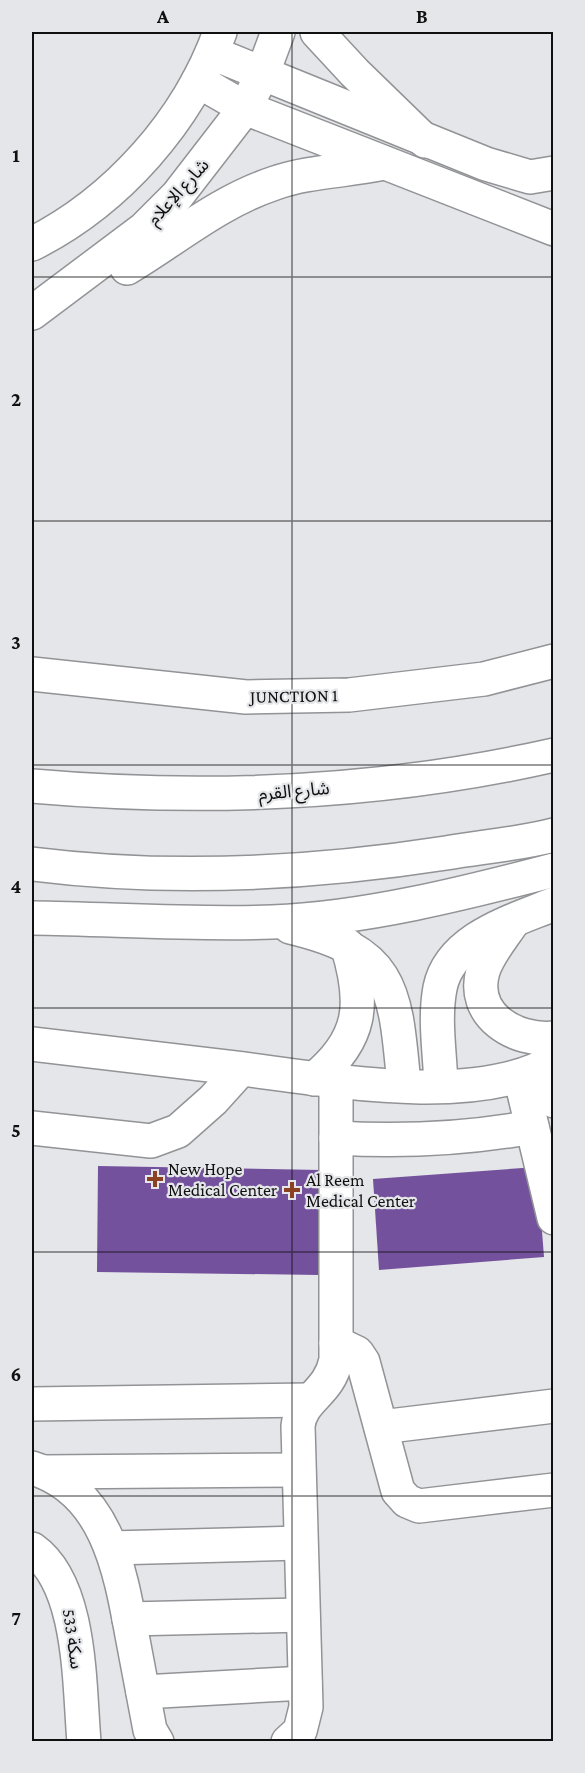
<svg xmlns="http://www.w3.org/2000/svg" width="585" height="1773" font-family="'Crimson Pro','Noto Sans Arabic',serif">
	<rect width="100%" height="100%" fill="#e5e6e9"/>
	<g fill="#74519d">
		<path d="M98,1166L321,1170L319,1275L97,1272Z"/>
		<path d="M537,1167L544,1257L379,1270L373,1179Z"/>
	</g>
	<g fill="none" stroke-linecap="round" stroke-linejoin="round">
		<g stroke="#929396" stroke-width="36">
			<g id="minor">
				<path d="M212,53L486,164L530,177L554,173"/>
				<path d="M198,81L245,108L554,229"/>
				<path d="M32,674L246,697L349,695L484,679L554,661"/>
				<path d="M32,1044C99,1052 167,1060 235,1068C324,1079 474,1108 554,1061"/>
				<path d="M533,1072L554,1101"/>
				<path d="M520,1076L554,1218"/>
				<path d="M32,1128L151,1141L178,1131L213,1100L241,1069"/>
				<path d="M336,1138C403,1142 466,1139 532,1127"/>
				<path d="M336,1343L357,1353L363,1362L398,1491L407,1501L419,1506L554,1490"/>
				<path d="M32,1404L310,1400"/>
				<path d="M381,1427L554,1406"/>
				<path d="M32,1468C106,1490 120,1569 132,1635C138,1667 144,1698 150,1730L157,1742"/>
				<path d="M44,1472L298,1470"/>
				<path d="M111,1548L300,1543"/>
				<path d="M32,1549C82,1584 79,1685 84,1742"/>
				<path d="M129,1619L303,1615"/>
				<path d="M143,1692L305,1683"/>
				<path d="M288,1742L300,1731L306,1707L298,1426C301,1398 329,1394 336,1360V1080"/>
			</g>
		</g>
		<g stroke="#929396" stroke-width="36">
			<g id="major">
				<path d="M317,32L355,73L425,141"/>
				<path d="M32,244C117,201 188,121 220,32"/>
				<path d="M127,268C177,238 218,202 275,183C309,171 348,171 384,163"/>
				<path d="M32,313L144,229L177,196L245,108L262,75L278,32"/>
				<path d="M32,918C111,919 193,925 272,922C363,919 466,893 554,870"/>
				<path d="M512,923C502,938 489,953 483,971C470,1015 515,1042 554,1038"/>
				<path d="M290,927C395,952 395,988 404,1085"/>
				<path d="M314,1079C363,1039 365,1003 347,945"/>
				<path d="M441,1085C440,1054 434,1019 440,988C450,938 513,921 554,904"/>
			</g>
		</g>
		<g stroke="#929396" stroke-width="36">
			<g id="highway">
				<path d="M32,786C206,801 382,794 554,755"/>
				<path d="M32,864C168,881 310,874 446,853C481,847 519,844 554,835"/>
			</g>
		</g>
		<use href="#minor" stroke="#fff" stroke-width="33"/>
		<use href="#major" stroke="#fff" stroke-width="33"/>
		<use href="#highway" stroke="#fff" stroke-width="33"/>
	</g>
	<path fill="none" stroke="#101011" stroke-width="1.5" stroke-opacity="0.55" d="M292,32V1742M32,277H554M32,521H554M32,765H554M32,1008H554M32,1252H554M32,1496H554"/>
	<g fill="#8a4124" stroke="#e5e6e9" stroke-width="2">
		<path d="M152 1170h6v6h6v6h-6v6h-6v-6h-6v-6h6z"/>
		<path d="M289 1181h6v6h6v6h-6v6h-6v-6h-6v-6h6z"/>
	</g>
	<g text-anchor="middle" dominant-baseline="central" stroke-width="4.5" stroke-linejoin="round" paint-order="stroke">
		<g font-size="18" fill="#101011" stroke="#e5e6e9">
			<text transform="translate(178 192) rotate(-48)">شارع الإعلام</text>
			<text transform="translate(294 696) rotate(-1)">JUNCTION 1</text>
			<text transform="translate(294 791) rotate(-5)">شارع القرم</text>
			<text transform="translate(73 1639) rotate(82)">سكة 533</text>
		</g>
		<g font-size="18" fill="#101011" stroke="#e5e6e9" text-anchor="start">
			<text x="168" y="1169">New Hope<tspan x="168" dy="21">Medical Center</tspan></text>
			<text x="306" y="1180">Al Reem<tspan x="306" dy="21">Medical Center</tspan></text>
		</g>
	</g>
	<rect width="585" height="1773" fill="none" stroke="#e5e6e9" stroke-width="66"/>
	<rect x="33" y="33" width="519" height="1707" fill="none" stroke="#101011" stroke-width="2"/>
	<g font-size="20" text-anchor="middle" font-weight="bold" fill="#101011">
		<text x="163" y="23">A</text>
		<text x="422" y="23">B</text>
		<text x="16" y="162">1</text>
		<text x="16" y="406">2</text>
		<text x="16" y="649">3</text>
		<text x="16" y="893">4</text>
		<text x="16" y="1137">5</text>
		<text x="16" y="1381">6</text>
		<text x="16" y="1625">7</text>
	</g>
</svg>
